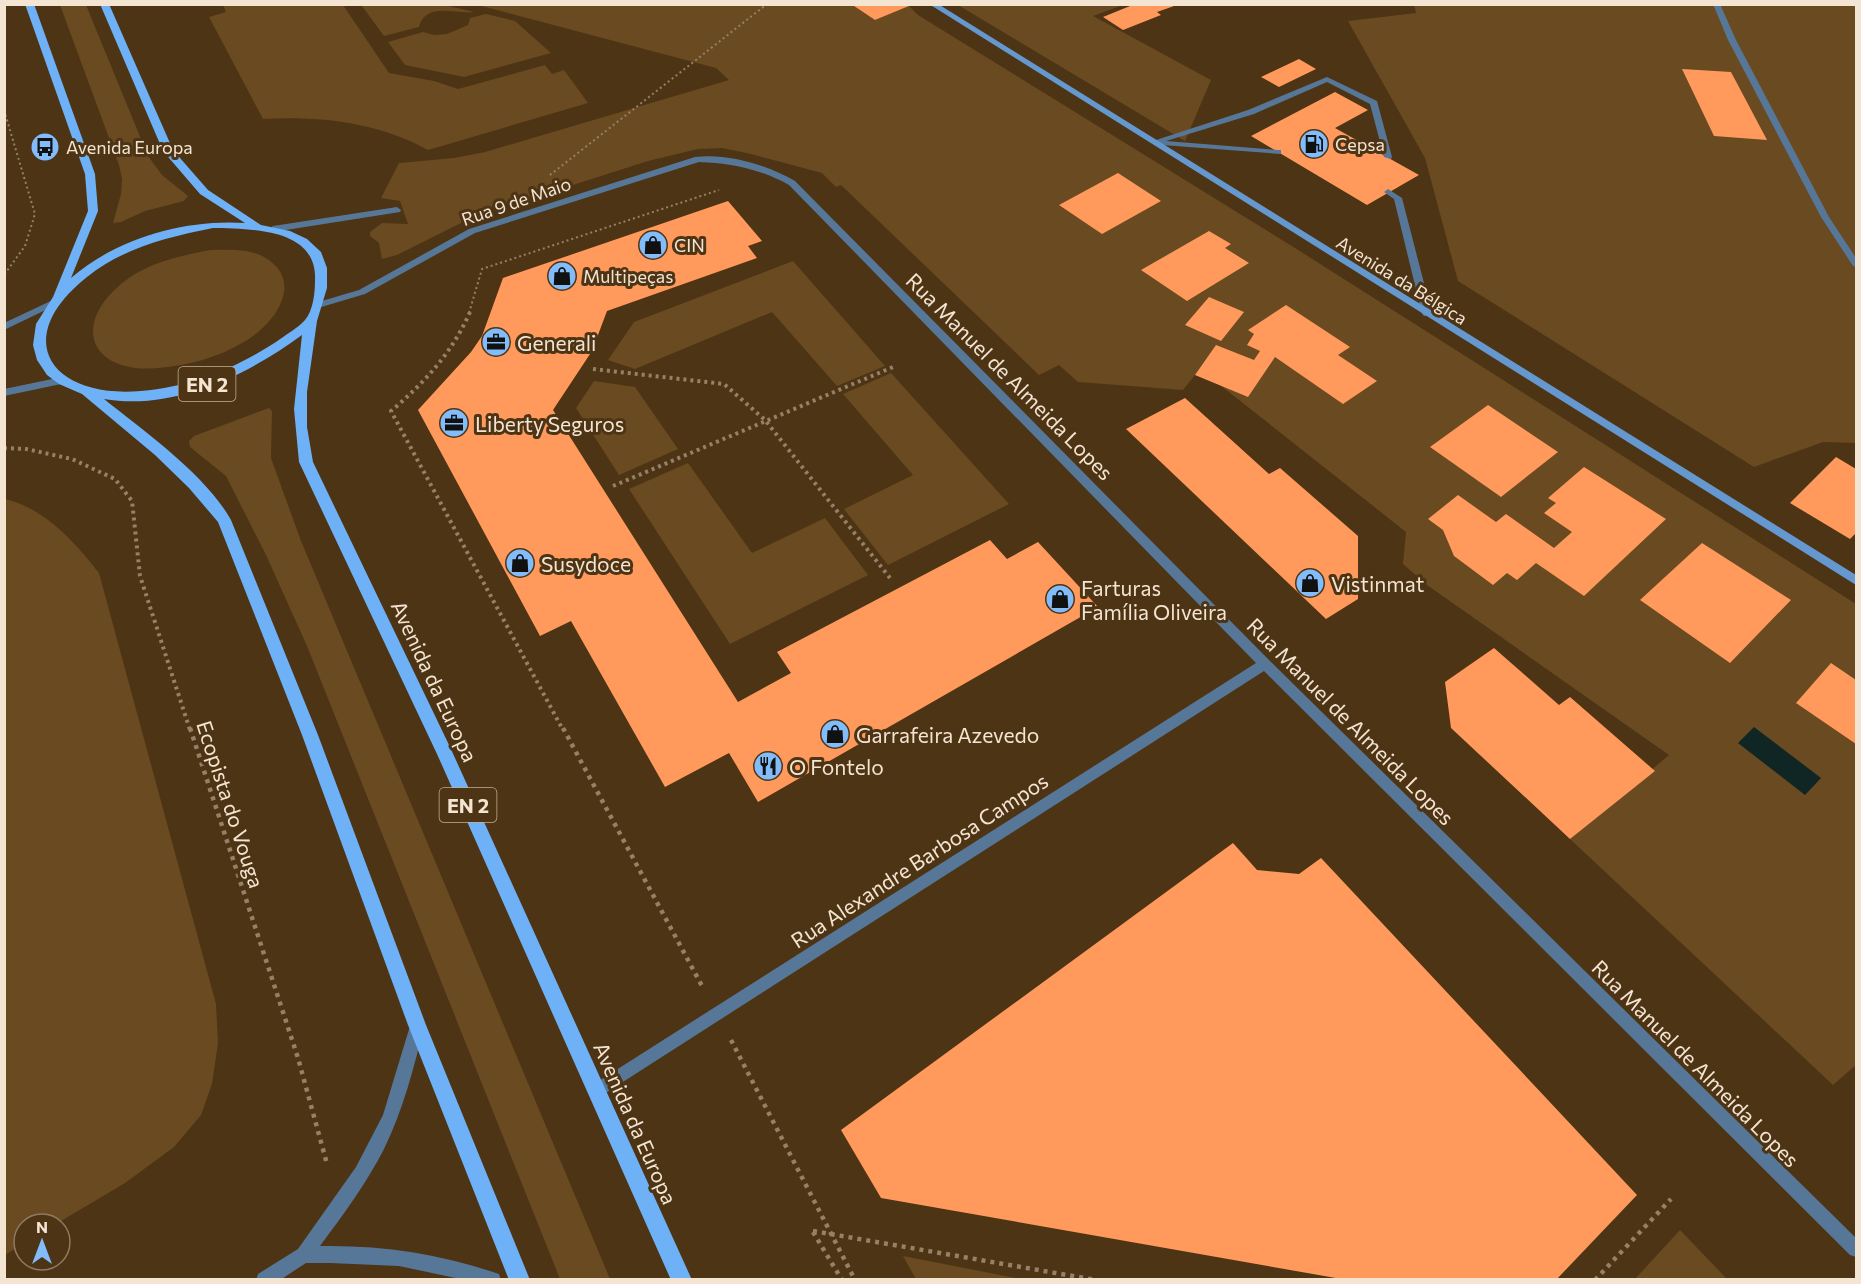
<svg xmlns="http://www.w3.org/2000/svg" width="1861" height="1284" font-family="Commissioner,sans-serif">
	<rect width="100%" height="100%" fill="#4d3414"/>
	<g fill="#6a4a20">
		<path d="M369,4L444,5L474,12C458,15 426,1 419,27L384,36L362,6Z"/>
		<path d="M839,4H851L875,20L909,6L918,15L1295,248L1856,604V1065L1833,1085L1570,839L1669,755L1427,585L1403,564L1406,532L1220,385L1195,375L1183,390L1078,382L1059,365L1039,375L841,185L836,187L822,173L751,154L722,148L698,149L648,161L473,217L397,255L382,259L379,243L370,236V232L382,223L408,224L400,201L381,198L399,163L454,158L485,152L729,80L716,68L478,5Z"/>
		<path d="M1414,4L1856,5V443L1823,442L1754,467L1458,281L1425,158L1348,21L1416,13Z"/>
		<path d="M60,5H86L148,156L162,175L188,196L184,201L145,211L121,222L113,223L121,194L122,179L119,165Z"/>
		<path d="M223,5H343L389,73L434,81L458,89L545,65L552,74L564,70L588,103L428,150C377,122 320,116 263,119L209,17L226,12Z"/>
		<path d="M958,5H1123L1093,16L1211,80L1185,141Z"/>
		<path d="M486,14L515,21L551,53L464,77L405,65L388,42L423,32L434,35L447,34L468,25L470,18Z"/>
		<path d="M210,250C227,250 248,248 264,257C306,281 275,324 244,342C217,358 189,365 158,368C94,374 69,328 121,284C146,263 179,256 210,250Z"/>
		<path d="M793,261L885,366L837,386L772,312L635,369L608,360L634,322Z"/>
		<path d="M891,373L1009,504L888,565L844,509L913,475L843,394Z"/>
		<path d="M594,381L635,387L678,449L619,475L576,408Z"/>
		<path d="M269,408L272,411L271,458L301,541L610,1279H560L307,646L266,555L226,476L190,447L189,441L194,436Z"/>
		<path d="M688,463L752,553L825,518L868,575L730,644L629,489Z"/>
		<path d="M5,499C44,508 75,542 99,573L216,1004L218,1043L212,1084L201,1115L174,1147L125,1183L56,1224H24V1243L5,1255Z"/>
		<path d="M1680,1230L1727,1279H1635Z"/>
		<path d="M903,1256L1021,1279H916Z"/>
	</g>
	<path fill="#0f2625" d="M1754,727L1821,778L1805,795L1738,743Z"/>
	<g fill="#ff9a5c">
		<path d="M851,4H906L909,6L875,20Z"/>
		<path d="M1135,4H1177V5L1157,12L1161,15L1123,30L1103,17Z"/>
		<path d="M1299,59L1316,69L1279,87L1261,77Z"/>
		<path d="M1682,69L1731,72L1767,140L1714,136Z"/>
		<path d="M1335,92L1368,110L1335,128L1419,175L1367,205L1251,136Z"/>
		<path d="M1118,173L1161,201L1102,234L1059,205Z"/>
		<path d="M728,201L762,241L748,246L757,258L607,311L592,351L553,410L738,702L791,673L777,652L990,540L1007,559L1038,542L1098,607L758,802L729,753L665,787L571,621L540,636L418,410L471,352L482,336L503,278Z"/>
		<path d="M1209,231L1231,244L1225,248L1249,263L1187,301L1141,270Z"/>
		<path d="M1209,297L1244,312L1221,341L1185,325Z"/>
		<path d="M1286,305L1350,347L1338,355L1377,381L1343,404L1275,357L1248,397L1195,375L1216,345L1254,360L1260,351L1247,345L1254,334L1248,330Z"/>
		<path d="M1185,398L1269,474L1280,468L1358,536V599L1326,619L1126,429Z"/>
		<path d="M1488,405L1558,452L1501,497L1430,447Z"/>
		<path d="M1836,457L1856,469V533L1850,539L1790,503Z"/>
		<path d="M1584,467L1666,519L1584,596L1536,563L1517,580L1507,573L1493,585L1454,556L1443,530L1428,519L1458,495L1496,522L1506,514L1554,548L1572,532L1544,513L1556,503L1548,498Z"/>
		<path d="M1702,543L1791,600L1730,663L1640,600Z"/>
		<path d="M1494,648L1559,705L1570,697L1655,771L1570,839L1451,728L1445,682Z"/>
		<path d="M1831,663L1856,680V744L1796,703Z"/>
		<path d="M1233,843L1257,870L1299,874L1321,858L1637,1195L1556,1280H1347L881,1198L841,1130Z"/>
	</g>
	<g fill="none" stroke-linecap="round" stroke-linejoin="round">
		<g stroke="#968167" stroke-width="2" stroke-dasharray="2 3" stroke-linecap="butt">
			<path d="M4,110L35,214L25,246L4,275"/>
			<path d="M550,175L767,4"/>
			<path d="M469,313L482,269L719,190"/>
		</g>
		<g stroke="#968167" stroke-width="4" stroke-dasharray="3 4" stroke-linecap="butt">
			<path d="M470,312C452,353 425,382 391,411L563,730"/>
			<path d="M593,369L724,384L765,420L890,578"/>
			<path d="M4,448L26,449L72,459L115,479L132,501L140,576L190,730"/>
			<path d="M613,486L893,367"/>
		</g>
		<g stroke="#968167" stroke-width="4.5" stroke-dasharray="4 5" stroke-linecap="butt">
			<path d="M190,728L298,1058L327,1164"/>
			<path d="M563,728L702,986"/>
			<path d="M731,1040L855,1280"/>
			<path d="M813,1231L1096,1280"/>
			<path d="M813,1232L842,1280"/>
			<path d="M1595,1280L1671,1199"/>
		</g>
		<g fill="#577799" fill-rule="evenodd">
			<path d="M1327,77L1377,101L1392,157L1391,159L1384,157L1370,104L1327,82L1254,114L1166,141L1278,150H1281V154L1162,145L1150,142L1248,110Z"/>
			<path d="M1388,189L1402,198L1432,314L1430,316H1424L1422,314L1394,199L1384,192Z"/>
			<path d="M397,207L401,210L400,212L273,232L269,229L273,226Z"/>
			<path d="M55,299L60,302L58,304L4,330V323Z"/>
			<path d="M62,377L66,379V383L4,396V389Z"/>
		</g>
		<g fill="#577799" fill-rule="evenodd">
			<path d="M1713,4H1720L1736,40L1829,217L1856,258V267L1853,266L1821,217L1728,40Z"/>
			<path d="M695,157C728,153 767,165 795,181L1269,660L1856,1238V1257L1850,1255L1264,671L601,1096L596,1099L591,1096L588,1091L591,1086L1256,663L789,185C760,169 731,163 699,162L475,233L365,294L318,308L313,305L315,303L359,290L469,229Z"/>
			<path d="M417,1019L422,1021L424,1026C414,1068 403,1110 384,1149C366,1184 343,1215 320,1246C380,1245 436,1253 493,1272L499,1274L501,1280H465L399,1266L330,1263H306L280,1280H256L258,1274L298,1249L356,1167L383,1115L410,1026L412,1021Z"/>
		</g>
		<path fill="#6598ce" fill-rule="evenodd" d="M929,4H938L1856,575V585Z"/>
		<path fill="#6eb1f7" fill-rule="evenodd" d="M25,4H34L95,174L98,211L71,278C117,238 185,219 245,223L200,194L163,151L100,4H109L173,150L208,190L261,225L290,231L307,239L321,252L327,268V288L317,321L307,392V427L313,462L450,747L692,1280H671L437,754L299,462L294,409L302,335C248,375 174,411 104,399C144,431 206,475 231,520L318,735L426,1025L530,1280H509L408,1025L302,735L218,522L189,488L155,455L82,394L59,384L47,375L37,360L33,345L36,324L53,297L88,211L85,174ZM213,228C252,229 318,228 315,281C315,293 313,311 305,320C297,329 285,335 276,342C234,369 191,387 141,391C51,399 9,339 87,277C123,248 168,237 213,228Z"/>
	</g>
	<defs>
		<g id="fuel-disc" transform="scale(1.5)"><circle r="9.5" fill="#82bcfa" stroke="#4d3414"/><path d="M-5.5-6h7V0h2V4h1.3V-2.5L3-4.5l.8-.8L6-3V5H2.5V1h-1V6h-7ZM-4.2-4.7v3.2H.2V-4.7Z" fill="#111"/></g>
		<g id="bus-disc" transform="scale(1.5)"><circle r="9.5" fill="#82bcfa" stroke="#4d3414"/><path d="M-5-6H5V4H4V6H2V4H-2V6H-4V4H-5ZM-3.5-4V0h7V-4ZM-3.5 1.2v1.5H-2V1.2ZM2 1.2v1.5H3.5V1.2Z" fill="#111"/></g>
		<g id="shop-disc" transform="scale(1.5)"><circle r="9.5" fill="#82bcfa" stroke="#4d3414"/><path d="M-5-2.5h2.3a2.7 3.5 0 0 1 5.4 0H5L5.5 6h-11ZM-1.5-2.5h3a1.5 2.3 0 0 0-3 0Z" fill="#111"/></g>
		<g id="office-disc" transform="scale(1.5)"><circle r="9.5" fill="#82bcfa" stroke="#4d3414"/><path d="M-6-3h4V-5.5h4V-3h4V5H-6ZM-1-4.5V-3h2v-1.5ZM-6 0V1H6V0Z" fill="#111"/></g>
		<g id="restaurant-disc" transform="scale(1.5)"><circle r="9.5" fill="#82bcfa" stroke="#4d3414"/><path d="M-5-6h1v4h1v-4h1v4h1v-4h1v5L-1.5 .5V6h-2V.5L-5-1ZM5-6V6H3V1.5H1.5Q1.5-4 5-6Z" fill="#111"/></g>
	</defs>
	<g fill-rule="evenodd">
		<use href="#fuel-disc" x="1314" y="144"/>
		<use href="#bus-disc" x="45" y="147"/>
		<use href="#shop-disc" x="653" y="245"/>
		<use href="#shop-disc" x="562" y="276"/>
		<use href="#office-disc" x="496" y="342"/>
		<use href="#office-disc" x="454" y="423"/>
		<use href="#shop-disc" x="520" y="563"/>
		<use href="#shop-disc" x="1310" y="583"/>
		<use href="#shop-disc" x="1060" y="599"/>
		<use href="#shop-disc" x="835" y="734"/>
		<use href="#restaurant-disc" x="768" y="766"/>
	</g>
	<g text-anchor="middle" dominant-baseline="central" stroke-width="6" stroke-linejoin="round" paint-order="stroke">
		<g font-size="18" fill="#f4e4d2" stroke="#4d3414" text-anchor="start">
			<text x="1335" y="144">Cepsa</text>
			<text x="66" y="147">Avenida Europa</text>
			<text x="674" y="245">CIN</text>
			<text x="583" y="276">Multipeças</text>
		</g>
		<g font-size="18" fill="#f4e4d2" stroke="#4d3414">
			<text transform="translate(516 201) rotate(-19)">Rua 9 de Maio</text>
			<text transform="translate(1402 280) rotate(32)">Avenida da Bélgica</text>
		</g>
		<g fill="#4d3414" stroke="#c2af99" stroke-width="1.5">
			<rect x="178.5" y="367" width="57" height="34" rx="4.5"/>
			<rect x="439.5" y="788" width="57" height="34" rx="4.5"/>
		</g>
		<g font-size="20" font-weight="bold" fill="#f4e4d2">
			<text x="207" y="384">EN 2</text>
			<text x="468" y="805">EN 2</text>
		</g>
		<g font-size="21" fill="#f4e4d2" stroke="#4d3414" text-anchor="start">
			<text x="517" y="342">Generali</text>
			<text x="475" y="423">Liberty Seguros</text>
			<text x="541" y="563">Susydoce</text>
			<text x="1331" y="583">Vistinmat</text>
			<text x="1081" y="587">Farturas<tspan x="1081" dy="24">Família Oliveira</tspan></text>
			<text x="856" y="734">Garrafeira Azevedo</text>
			<text x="789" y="766">O Fontelo</text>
		</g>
		<g font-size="21" fill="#f4e4d2" stroke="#4d3414">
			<text transform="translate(1010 376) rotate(45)">Rua Manuel de Almeida Lopes</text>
			<text transform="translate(435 681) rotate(65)">Avenida da Europa</text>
			<text transform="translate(1351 721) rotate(45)">Rua Manuel de Almeida Lopes</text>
			<text transform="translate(231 804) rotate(72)">Ecopista do Vouga</text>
			<text transform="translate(919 860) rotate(-33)">Rua Alexandre Barbosa Campos</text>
			<text transform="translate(1696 1063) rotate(45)">Rua Manuel de Almeida Lopes</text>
			<text transform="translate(636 1123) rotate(66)">Avenida da Europa</text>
		</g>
	</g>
	<rect width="1861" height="1284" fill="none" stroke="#f4e4d2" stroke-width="12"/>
	<g transform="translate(42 1242)"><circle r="28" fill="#4d3414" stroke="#907a60" stroke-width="1.5"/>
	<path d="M0-4.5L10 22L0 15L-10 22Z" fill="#82bcfa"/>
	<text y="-9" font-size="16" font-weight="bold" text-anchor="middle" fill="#f4e4d2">N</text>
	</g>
</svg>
